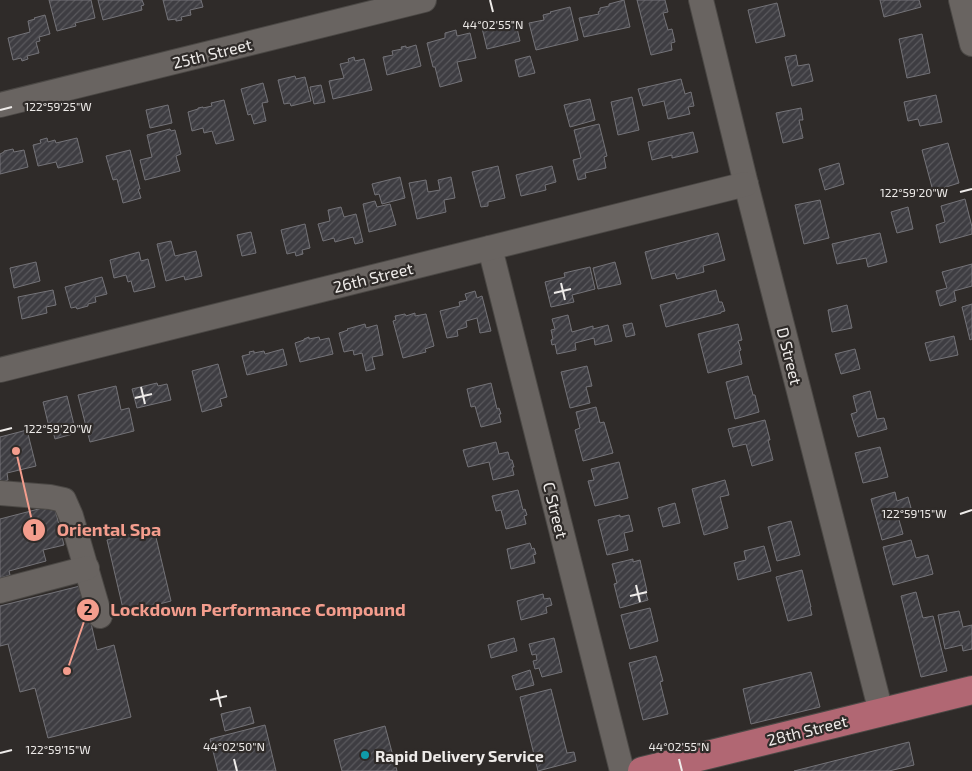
<svg xmlns="http://www.w3.org/2000/svg" width="972" height="771" font-family="'Exo 2',sans-serif">
	<defs>
		<pattern id="building-hatch" width="6" height="6" patternUnits="userSpaceOnUse" patternTransform="scale(1.25)"><rect width="6" height="6" fill="#3e3d42"/><path d="M-1 1l2-2M0 6l6-6M5 7l2-2" fill="none" stroke="#5a595d"/></pattern>
	</defs>
	<rect width="100%" height="100%" fill="#2f2b29"/>
	<g fill="url(#building-hatch)" stroke="#747378">
		<path d="M49,0H91L95,18L75,23L76,26L57,31Z"/>
		<path d="M98,0H142L144,5L141,6L142,10L103,20Z"/>
		<path d="M163,0H201L203,7L190,10L191,15L181,17L182,20L176,21V19L168,20Z"/>
		<path d="M624,0L630,27L584,37L579,18L599,14L598,12L600,11V8L609,6V4Z"/>
		<path d="M637,0H665L668,12L663,13L668,30L672,29L675,42L671,43L672,50L651,55Z"/>
		<path d="M880,0H919L921,7L884,17Z"/>
		<path d="M777,3L785,36L756,43L748,10Z"/>
		<path d="M570,7L578,40L536,50L529,23L544,20L543,15L551,13L550,12Z"/>
		<path d="M45,15L50,34L39,37L40,41L36,42L39,53L27,56L28,59L22,61L21,58L13,60L8,38L30,32L28,21L35,19L34,18Z"/>
		<path d="M494,23V25L504,23L505,26L516,24L520,41L487,49L482,28L490,26V25Z"/>
		<path d="M456,30L457,36L470,33L476,58L457,62L462,81L440,87L435,67H433L427,43L445,38V33Z"/>
		<path d="M922,34L930,73L907,78L899,39Z"/>
		<path d="M416,45L421,66L387,75L383,57L393,55L392,51L402,49L401,47L406,46V48Z"/>
		<path d="M796,55L798,66L809,64L813,81L792,86L785,57Z"/>
		<path d="M530,56L535,73L519,77L515,60Z"/>
		<path d="M354,57L355,61L364,59L372,90L333,99L329,81L344,78L340,64L349,62L348,59Z"/>
		<path d="M295,76L296,79L305,77L311,101L291,106L290,103L284,104L278,80Z"/>
		<path d="M681,79L685,94L691,92L694,106L688,107L690,114L668,119L664,101L643,106L638,89Z"/>
		<path d="M263,83L268,102L262,103L266,121L254,124L251,114L248,115L241,89Z"/>
		<path d="M321,85L325,102L314,104L310,87Z"/>
		<path d="M936,95L942,122L920,126L918,119L908,121L904,102Z"/>
		<path d="M632,97L639,130L618,135L611,102Z"/>
		<path d="M590,99L595,120L570,127L564,105Z"/>
		<path d="M224,100L234,140L216,144L212,131L204,133L203,128L192,131L188,112L198,109V108L203,107V108L212,106L211,103Z"/>
		<path d="M168,105L172,123L150,128L146,110Z"/>
		<path d="M801,108L803,120H799L803,138L783,143L776,113Z"/>
		<path d="M599,124L607,156L604,157L606,168L585,173L586,178L578,180L573,160L581,158L574,130Z"/>
		<path d="M170,129L171,131L175,130L181,154L176,156L180,171L145,180L140,160L152,157L147,135Z"/>
		<path d="M693,132L698,152L672,158V155L652,160L648,142Z"/>
		<path d="M47,138L48,142L55,140L56,143L77,138L83,162L58,168L56,162L38,166L33,145L41,143L40,140Z"/>
		<path d="M948,143L959,183L933,191L922,150Z"/>
		<path d="M13,149L14,152L24,150L28,167L0,174V154L4,152V151Z"/>
		<path d="M130,150L140,189H138L141,198L123,203L117,179L113,180L106,156Z"/>
		<path d="M839,163L844,184L825,190L819,169Z"/>
		<path d="M498,166L505,198L488,202V206L481,207L472,172Z"/>
		<path d="M552,166L556,182L545,185L546,190L521,196L516,175Z"/>
		<path d="M400,177L405,198L382,204L379,194L375,195L372,184Z"/>
		<path d="M451,177L455,198L444,200L446,212L417,219L409,183L426,180L428,192L440,190L438,180Z"/>
		<path d="M965,199L972,227V234L940,243L936,225L945,222L941,206Z"/>
		<path d="M820,200L829,238L804,244L795,205Z"/>
		<path d="M375,201L377,207L390,204L396,225L369,232L363,204Z"/>
		<path d="M341,207L344,217L356,214L363,242L355,244L353,237L335,242L334,238L323,241L318,224L330,221L328,210Z"/>
		<path d="M908,207L913,229L897,233L891,212Z"/>
		<path d="M305,224L310,248L302,250L303,254L296,256L295,252L287,254L281,230Z"/>
		<path d="M251,232L256,253L242,256L237,235Z"/>
		<path d="M718,233L725,260L703,266L704,272L677,279L675,273L652,279L645,252Z"/>
		<path d="M880,233L887,262L868,267L866,258L837,264L832,244Z"/>
		<path d="M171,241L175,256L196,251L202,276L185,280L184,276L166,281L157,244Z"/>
		<path d="M139,252L141,261L148,259L155,287L134,292L131,281L128,282L126,275L114,278L110,260Z"/>
		<path d="M36,262L40,281L14,288L10,268Z"/>
		<path d="M615,262L621,284L598,289L593,268Z"/>
		<path d="M972,264V286L954,291L956,301L940,306L936,291L947,288L942,272Z"/>
		<path d="M590,267L595,289L572,295L574,302L551,307L545,282L565,277L564,273Z"/>
		<path d="M102,277L107,294L95,297L96,302L88,304V306L77,309L76,307L71,308L65,287Z"/>
		<path d="M53,290L56,305L46,307L47,313L22,319L18,297Z"/>
		<path d="M716,290L719,302H722L725,311L721,312V313L666,327L660,305Z"/>
		<path d="M475,291L477,298L482,296L491,331L480,333L477,318L466,321L467,327L457,330L458,336L447,338L440,311L460,306L459,302L467,300L465,294Z"/>
		<path d="M972,304V339L970,340L962,307Z"/>
		<path d="M847,305L852,328L832,332L828,310Z"/>
		<path d="M415,313V316L426,314L434,346L425,349L426,352L403,358L393,321L396,320L395,316L405,314L406,316Z"/>
		<path d="M568,315L572,332L593,326V329L608,325L612,341L595,345L594,338L575,343L576,350L557,354L555,344L552,345L551,340L553,339L551,330L555,329L552,319Z"/>
		<path d="M632,323L635,335L626,337L623,325Z"/>
		<path d="M365,324L366,328L377,325L383,355L372,357L375,369L366,371L362,353L354,355L353,350L344,352L339,333L348,330L347,329Z"/>
		<path d="M738,324L742,340L738,341L741,350L739,351L742,364L708,373L698,334Z"/>
		<path d="M954,336L958,355L930,361L925,343Z"/>
		<path d="M309,337V339L319,337L320,340L329,338L333,354L300,362L295,343L304,340V339Z"/>
		<path d="M283,349L287,365L247,375L242,356L250,354L249,352L254,351V353L264,351L265,354Z"/>
		<path d="M855,349L860,369L841,374L835,354Z"/>
		<path d="M218,364L227,397L220,399L222,406L202,412L192,371Z"/>
		<path d="M587,366L592,386L586,387L590,403L570,408L561,372Z"/>
		<path d="M748,376L753,395H755L759,412L735,419L726,382Z"/>
		<path d="M157,383L158,386L167,384L171,400L137,408L132,389Z"/>
		<path d="M491,383L497,409L499,408L501,414H499L501,422L481,427L475,406L471,407L467,389Z"/>
		<path d="M116,386L121,410L129,408L134,431L90,442L78,395Z"/>
		<path d="M870,391L877,419L884,418L887,429L858,437L851,414L857,412L853,396Z"/>
		<path d="M67,396L76,433L55,439L51,423H48L43,402Z"/>
		<path d="M596,407L600,423L604,422L613,453L583,461L575,430L580,428L576,412Z"/>
		<path d="M765,420L770,440H768L773,460L752,466L746,444L733,447L728,429Z"/>
		<path d="M27,430L36,466L7,473L8,480L0,483V437Z"/>
		<path d="M496,442L499,454L508,452L510,460H512L514,467H512L514,475L493,480L489,462L468,467L463,450Z"/>
		<path d="M880,447L888,477L863,483L855,453Z"/>
		<path d="M619,462L628,498L595,506L588,481L594,480L591,469Z"/>
		<path d="M725,480L729,495L720,497L728,528L704,535L692,489Z"/>
		<path d="M518,490L523,510L525,509L527,515L524,516L526,524L506,529L501,510L496,511L492,496Z"/>
		<path d="M895,492L897,501L908,497L911,508L897,513L903,534L882,540L871,499Z"/>
		<path d="M675,503L680,523L663,527L658,508Z"/>
		<path d="M54,505L64,545L43,550L46,561L9,571L10,575L0,578V519Z"/>
		<path d="M620,515V517L629,515L633,531L624,533L628,550L607,555L598,520Z"/>
		<path d="M791,521L800,555L777,561L768,527Z"/>
		<path d="M154,529L171,601L124,613L107,540Z"/>
		<path d="M911,540L916,558L928,555L933,574L893,585L883,547Z"/>
		<path d="M530,543L532,549L534,548L536,554L533,555L535,563L511,569L507,549Z"/>
		<path d="M764,546L771,571L738,580L734,563L746,560L744,551Z"/>
		<path d="M633,559V562L640,560L647,591H645L648,600L620,608L614,584L617,583L612,564Z"/>
		<path d="M802,570L811,607H810L812,615L788,621L776,577Z"/>
		<path d="M84,585L94,622L91,623L97,650L114,645L131,717L48,738L35,688L20,692L8,644L0,646V606Z"/>
		<path d="M916,592L923,618L933,616L947,671L921,677L901,596Z"/>
		<path d="M543,594L544,599L550,598L552,605L546,607L547,613L521,620L517,601Z"/>
		<path d="M650,608L658,641L630,649L621,615Z"/>
		<path d="M959,611L963,627L972,625V649L963,651L962,645L945,649L938,615Z"/>
		<path d="M514,638L517,651L491,658L488,645Z"/>
		<path d="M554,638L562,672L542,677L539,668L535,669L533,661L537,660L536,654L532,655L529,644Z"/>
		<path d="M656,656L663,681L660,682L668,714L643,720L629,663Z"/>
		<path d="M530,670L534,685L516,690L512,676Z"/>
		<path d="M811,672L820,707L751,724L743,689Z"/>
		<path d="M551,689L567,753L574,752L576,761L538,771L520,697Z"/>
		<path d="M250,707L254,723L225,731L221,714Z"/>
		<path d="M265,725L276,771H218L210,739Z"/>
		<path d="M385,726L397,771H342L334,740Z"/>
		<path d="M909,742L914,765L889,771H794Z"/>
	</g>
	<g fill="none" stroke-linecap="round" stroke-linejoin="round">
		<g stroke="#4b4845" stroke-width="26">
			<g id="minor">
				<path d="M701,0L746,184L881,712"/>
				<path d="M961,0L972,44"/>
				<path d="M0,105L424,0"/>
				<path d="M490,248L622,771"/>
				<path d="M0,370L746,184"/>
				<path d="M0,493L50,497L64,500L71,516L100,616"/>
				<path d="M0,591L87,568"/>
			</g>
		</g>
		<g stroke="#4b4845" stroke-width="30">
			<path id="major" d="M642,771L972,690"/>
		</g>
		<use href="#minor" stroke="#696461" stroke-width="24"/>
		<use href="#major" stroke="#b16773" stroke-width="28"/>
	</g>
	<path fill="none" stroke="#eeebe9" stroke-width="2" d="M490,0L493,12M0,110L12,107M960,192L972,189M561,283L565,300M554,293L571,289M141,387L145,404M135,398L152,394M0,431L12,428M960,514L972,510M636,585L640,602M630,596L647,592M217,690L221,707M210,700L227,696M0,753L12,750M234,759L237,771M679,759L682,771"/>
	<circle fill="#0f9aa8" stroke="#2f2b29" stroke-width="2" cx="365" cy="755" r="5"/>
	<g text-anchor="middle" dominant-baseline="central" stroke-width="4.5" stroke-linejoin="round" paint-order="stroke">
		<g font-size="16" fill="#eeebe9" stroke="#2f2b29">
			<text transform="translate(212 53) rotate(-14)">25th Street</text>
			<text transform="translate(373 277) rotate(-14)">26th Street</text>
			<text transform="translate(790 356) rotate(76)">D Street</text>
			<text transform="translate(556 510) rotate(76)">C Street</text>
			<text transform="translate(807 730) rotate(-14)">28th Street</text>
		</g>
		<g font-size="16" font-weight="bold" fill="#eeebe9" stroke="#2f2b29" text-anchor="start">
			<text x="375" y="755">Rapid Delivery Service</text>
		</g>
	</g>
	<g font-size="12" text-anchor="middle" fill="#eeebe9" stroke="#2f2b29" stroke-width="4.5" stroke-linejoin="round" paint-order="stroke">
		<text x="493" y="29">44°02'55"N</text>
		<text x="58" y="111">122°59'25"W</text>
		<text x="914" y="197">122°59'20"W</text>
		<text x="58" y="433">122°59'20"W</text>
		<text x="914" y="518">122°59'15"W</text>
		<text x="234" y="751">44°02'50"N</text>
		<text x="679" y="751">44°02'55"N</text>
		<text x="58" y="754">122°59'15"W</text>
	</g>
	<path fill="none" stroke="#f49d8d" stroke-width="2" d="M16 451L34 530M67 671L88 610"/>
	<g fill="#f49d8d" stroke="#2f2b29" stroke-width="2">
		<circle cx="16" cy="451" r="5"/>
		<circle cx="67" cy="671" r="5"/>
		<circle cx="34" cy="530" r="12"/>
		<circle cx="88" cy="610" r="12"/>
	</g>
	<g font-size="15" text-anchor="middle" font-weight="bold" fill="#111">
		<text x="34" y="535">1</text>
		<text x="88" y="615">2</text>
	</g>
	<g font-size="18" text-anchor="middle" font-weight="bold" fill="#f49d8d" stroke="#2f2b29" stroke-width="4.5" stroke-linejoin="round" paint-order="stroke">
		<text x="109" y="536">Oriental Spa</text>
		<text x="258" y="616">Lockdown Performance Compound</text>
	</g>
</svg>
